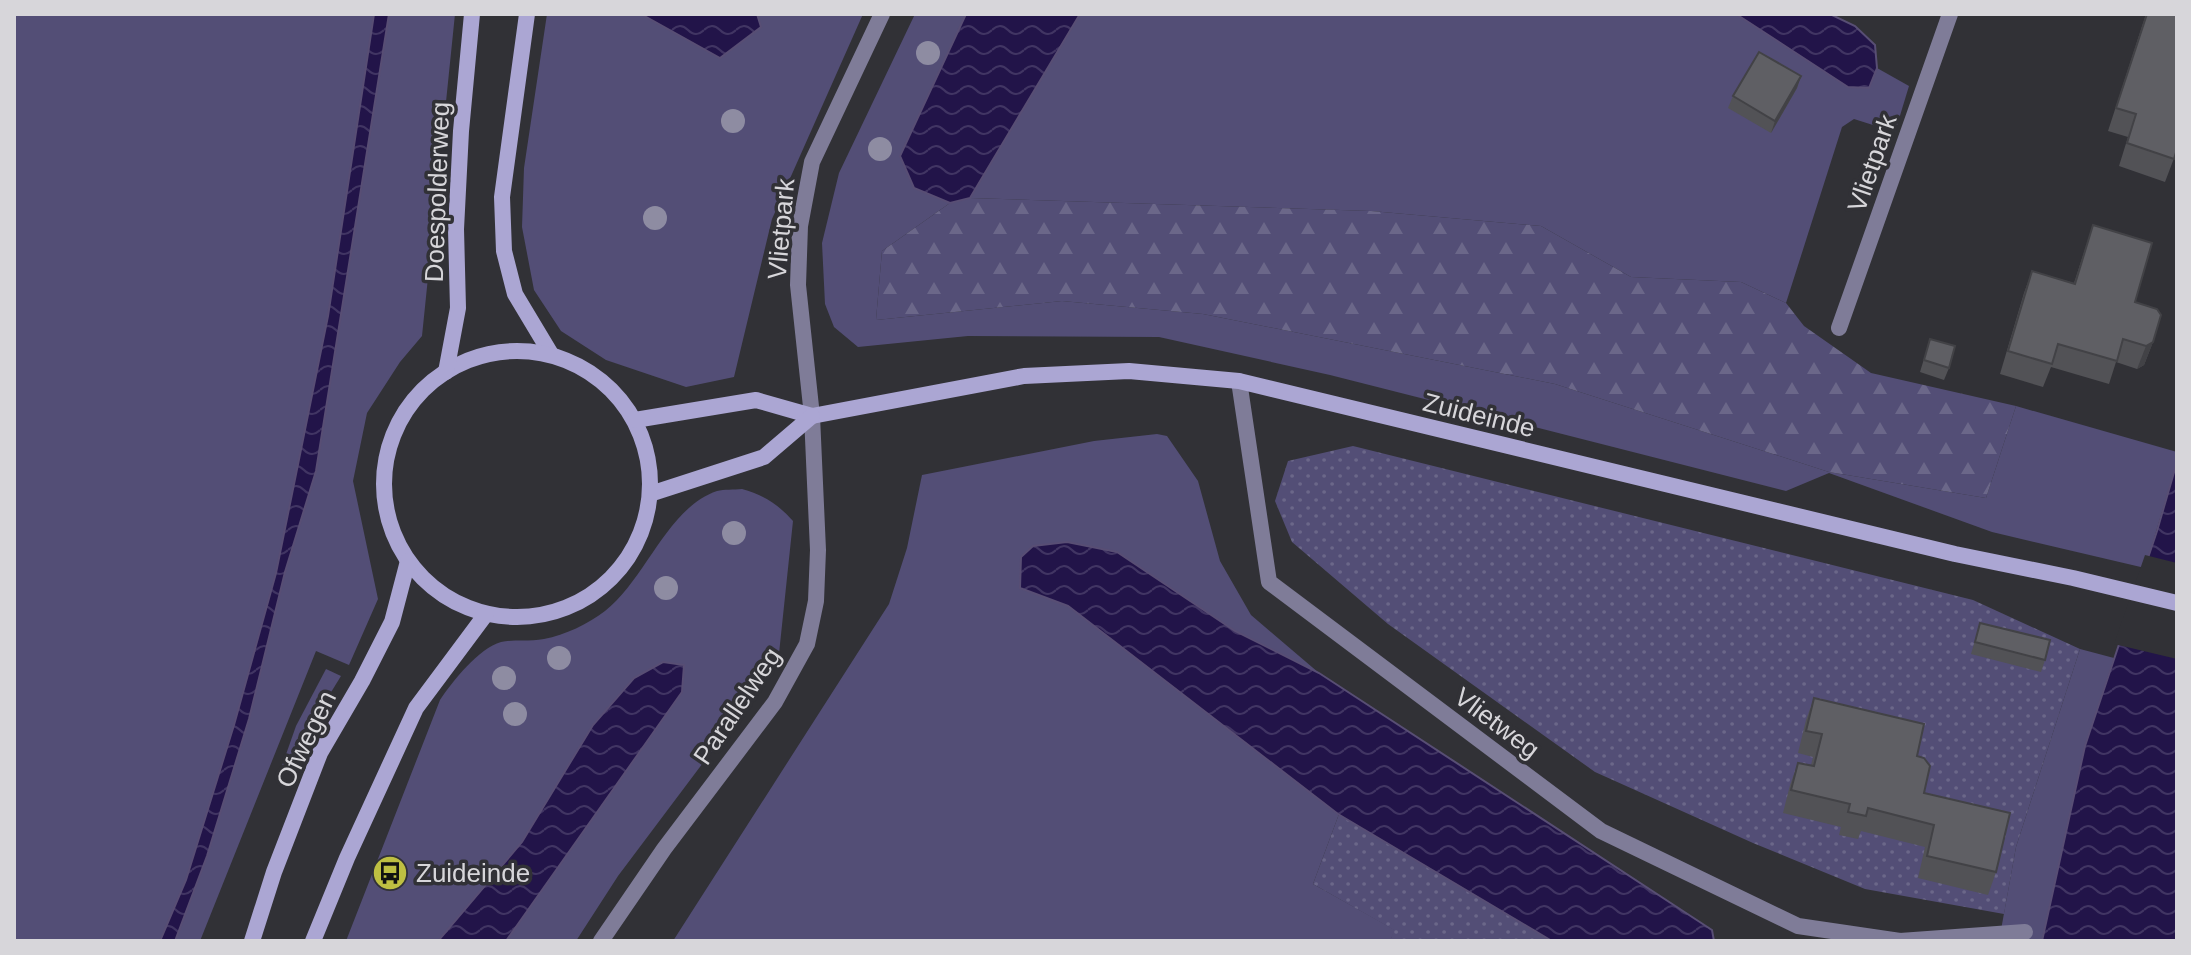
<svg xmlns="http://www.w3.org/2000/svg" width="2191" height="955" font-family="Helvetica,sans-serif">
	<defs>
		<pattern id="forest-firs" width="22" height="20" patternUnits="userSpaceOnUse" patternTransform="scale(2)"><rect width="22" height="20" fill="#534e76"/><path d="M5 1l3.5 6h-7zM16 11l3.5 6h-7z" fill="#6b6789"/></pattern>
		<pattern id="garden-dots" width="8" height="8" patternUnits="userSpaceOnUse" patternTransform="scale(2)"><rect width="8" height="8" fill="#534e76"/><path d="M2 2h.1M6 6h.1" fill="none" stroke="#6b6789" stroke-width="1.8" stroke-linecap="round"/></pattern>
		<pattern id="water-waves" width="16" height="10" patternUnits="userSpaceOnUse" patternTransform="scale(2)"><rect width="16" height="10" fill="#221449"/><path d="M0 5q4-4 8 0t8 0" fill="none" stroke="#413563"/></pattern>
	</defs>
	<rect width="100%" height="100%" fill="#313136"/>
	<g fill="#534e76">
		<path d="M14,14H455L422,336L400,362L367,413L353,481L378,599L349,665L316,651L200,941H14Z"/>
		<path d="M547,14H641L720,58L760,27L757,14H863L772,219L734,377L686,387L606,360L561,331L534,290L522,227L524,168Z"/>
		<path d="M915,14H966L950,49L914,188L950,203L882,251L876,320L1062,301L1203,314L1555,384L1829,472L1986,498L2016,406L2177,452V462L2145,568L1992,532L1829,473L1786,491L1330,375L1159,337L968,336L858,347L834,327L825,304L822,243L839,173Z"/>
		<path d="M1080,14H1736L1848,87H1869L1877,68L1909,86L1895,132L1854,119L1842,127L1786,303L1741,282L1631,277L1541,226L1371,211L970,198Z"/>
		<path d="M1157,434L1167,436L1198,481L1220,561L1251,615L1319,673L1235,631L1020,588L1068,606L1339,814L1313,884L1395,930L1390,941H673L889,604L907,548L922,475L1094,441Z"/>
		<path d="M742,489C763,495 778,504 793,521L778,663L618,876L576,941H506L682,692L684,665L593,725L522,842L438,941H346L440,700C452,682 479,648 501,642C515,639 530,642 544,639C565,635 588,624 605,611C646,579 667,508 717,491C724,489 734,490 742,489Z"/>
		<path d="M2080,649L2114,658L2085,746L2042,941H1999L2016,847Z"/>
		<path d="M326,669L341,676L277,780L296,726Z"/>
	</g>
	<path fill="url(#forest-firs)" d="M970,198L1371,211L1541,226L1631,277L1741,282L1786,303L1804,326L1871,373L2016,406L1986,498L1829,472L1555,384L1203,314L1062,301L876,320L882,251L950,203Z"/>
	<g fill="url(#garden-dots)">
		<path d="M1353,446L1973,600L2080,649L2016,847L2004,914L1865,889L1753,843L1595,772L1388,624L1292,542L1275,501L1288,461Z"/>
		<path d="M1339,814L1552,941H1390L1394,930L1313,884Z"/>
	</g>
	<g fill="url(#water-waves)" stroke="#584e74" stroke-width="2">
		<path d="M374,14H389L316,471L285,572L249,719L207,856L175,941H160L186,880L234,725L276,573L328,316Z"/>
		<path d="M641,14H757L761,27L720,58Z"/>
		<path d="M966,14H1080L970,198L950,203L914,188L900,156Z"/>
		<path d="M1736,14H1830L1855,26L1875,45L1877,68L1869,88L1848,87Z"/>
		<path d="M2177,462V941H2042L2085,746L2157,531Z"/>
		<path d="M1067,542L1117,552L1235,631L1319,673L1712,930L1714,941H1552L1338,814L1068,606L1020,588L1021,557L1033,546Z"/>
		<path d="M663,662L684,665L682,692L506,941H438L522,842L593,725L634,678Z"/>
	</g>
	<path fill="#313136" d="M2145,555L2177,563V659L2114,644Z"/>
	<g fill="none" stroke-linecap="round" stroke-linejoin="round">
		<g stroke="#7f7c98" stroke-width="16">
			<path d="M1839,328L1950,14"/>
			<path d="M1239,381L1269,582L1601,831L1798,926L1900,941L2025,932"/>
			<path d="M601,941L664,849L775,702L807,644L816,601L818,550L812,416L798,285L800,226L812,162L882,14"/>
		</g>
		<g stroke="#aba6d3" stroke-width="16">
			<path d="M527,14L502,197L504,251L515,294L551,354"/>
			<circle cx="517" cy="484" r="133"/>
			<path d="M446,372L458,308L456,229L461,131L472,14"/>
			<path d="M635,420L756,400L812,416L1024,376L1129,371L1239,381L1955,554L2073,578L2177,603"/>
			<path d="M650,494L764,457L812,416"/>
			<path d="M252,941L274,872L320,753L362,681L392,622L408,561"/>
			<path d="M313,941L347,858L416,708L486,614"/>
		</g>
	</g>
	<g fill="#8e8ca2">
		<circle cx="928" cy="53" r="12"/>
		<circle cx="733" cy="121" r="12"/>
		<circle cx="880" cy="149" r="12"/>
		<circle cx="655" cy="218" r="12"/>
		<circle cx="734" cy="533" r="12"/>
		<circle cx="666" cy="588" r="12"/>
		<circle cx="559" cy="658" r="12"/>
		<circle cx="504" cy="678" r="12"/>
		<circle cx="515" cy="714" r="12"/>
	</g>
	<g fill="#525256">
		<path d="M2146,14H2177V153H2176L2165,182L2119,166L2128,137L2108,131Z"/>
		<path d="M1801,76L1797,88L1771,133L1728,108L1733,96Z"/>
		<path d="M2093,225L2135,302L2153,342L2144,365L2137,369L2116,362L2109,384L2051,367L2043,387L2000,374L2024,293L2032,271L2074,283Z"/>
		<path d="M1930,339L1949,368L1944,380L1920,372Z"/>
		<path d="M1980,623L2045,660L2041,672L1971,654Z"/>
		<path d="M1814,698L1917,756L1924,793L1996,872L1988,895L1918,878L1925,847L1861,831L1858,839L1839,835L1841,827L1783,813L1790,785L1798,763L1811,765L1813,757L1798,753L1806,720Z"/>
	</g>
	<g fill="#424246">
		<path d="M1801,76L1797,88L1771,133L1775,121Z"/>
		<path d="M2153,342L2144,365L2137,369L2146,346Z"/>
	</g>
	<g fill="#5f5f64" stroke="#424246" stroke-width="2">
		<path d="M2147,14H2177V149L2174,159L2127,143L2136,114L2116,108Z"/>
		<path d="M1759,52L1801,76L1775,121L1733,96Z"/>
		<path d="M2093,225L2152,243L2135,302L2157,309L2161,315L2153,342L2146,346L2123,339L2117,361L2058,344L2052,364L2008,351L2032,271L2075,284Z"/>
		<path d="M1930,339L1955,346L1949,368L1924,360Z"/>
		<path d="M1980,623L2050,640L2045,660L1975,642Z"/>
		<path d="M1814,698L1924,724L1917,756L1924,758L1930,766L1924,793L2010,813L1996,872L1927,856L1934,825L1868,808L1866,816L1848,812L1850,804L1791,790L1798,763L1814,766L1822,734L1806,731Z"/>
	</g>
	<defs>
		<g id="bus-disc" transform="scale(1.8)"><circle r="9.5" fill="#bebf42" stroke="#313136"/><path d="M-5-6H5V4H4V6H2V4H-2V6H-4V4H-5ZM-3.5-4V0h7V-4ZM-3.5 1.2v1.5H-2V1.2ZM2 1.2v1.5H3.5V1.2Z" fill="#111"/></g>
	</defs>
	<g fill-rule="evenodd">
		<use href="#bus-disc" x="390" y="873"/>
	</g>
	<g text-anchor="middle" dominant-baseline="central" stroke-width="7" stroke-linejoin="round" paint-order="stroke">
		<g font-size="26" fill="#d7d6da" stroke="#313136">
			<text transform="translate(1872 163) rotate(-71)">Vlietpark</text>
			<text transform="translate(437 192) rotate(-88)">Doespolderweg</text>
			<text transform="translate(781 229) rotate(-85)">Vlietpark</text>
			<text transform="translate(1479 415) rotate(14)">Zuideinde</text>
			<text transform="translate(737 706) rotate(-56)">Parallelweg</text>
			<text transform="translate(1497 723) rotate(37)">Vlietweg</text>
			<text transform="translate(306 739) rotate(-64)">Ofwegen</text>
		</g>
		<g font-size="26" fill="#d7d6da" stroke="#313136" text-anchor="start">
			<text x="416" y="873">Zuideinde</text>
		</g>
	</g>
	<rect width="2191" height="955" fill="none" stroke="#d7d6da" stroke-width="32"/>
</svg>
